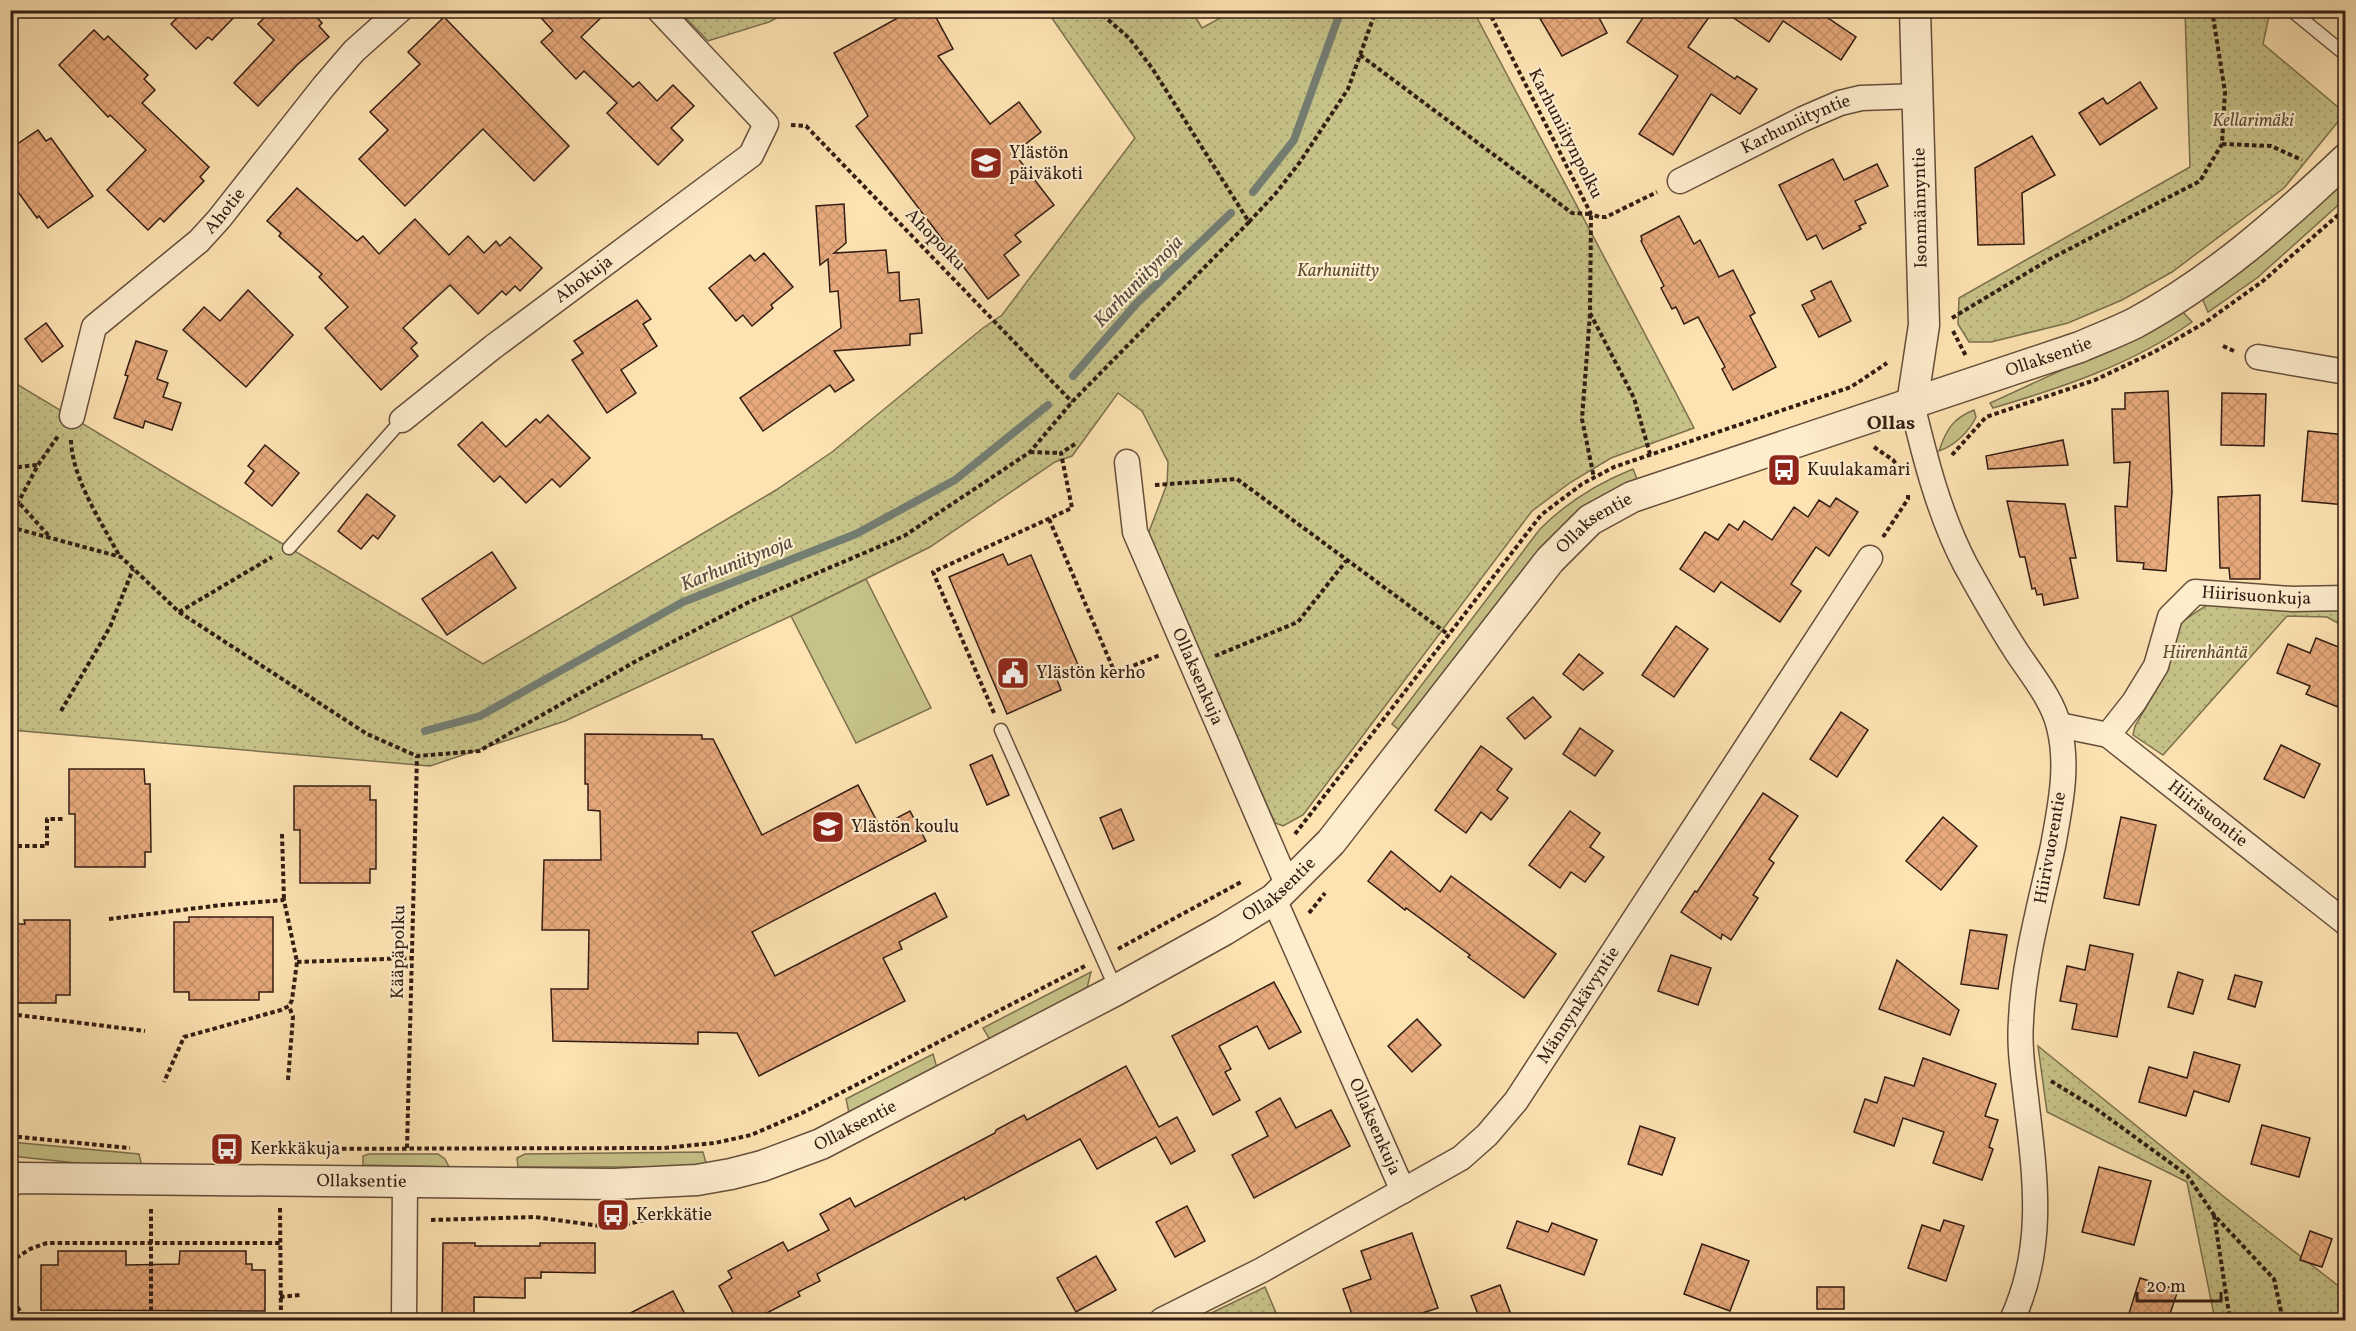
<svg xmlns="http://www.w3.org/2000/svg" width="2356" height="1331" font-family="Vollkorn,serif">
	<defs>
		<pattern id="park-dots" width="8" height="8" patternUnits="userSpaceOnUse" patternTransform="scale(1.5)"><rect width="8" height="8" fill="#c6c288"/><path d="M2 2h.1M6 6h.1" fill="none" stroke="#aba674" stroke-width="1.8" stroke-linecap="round"/></pattern>
		<pattern id="building-cross-hatch" width="8" height="8" patternUnits="userSpaceOnUse" patternTransform="scale(1.5)"><rect width="8" height="8" fill="#e8aa7d"/><path d="M0 0l8 8M0 8l8-8" fill="none" stroke="#c7926b"/></pattern>
	</defs>
	<rect width="100%" height="100%" fill="#fee3b2"/>
	<filter id="stains"><feTurbulence type="fractalNoise" baseFrequency=".00333" numOctaves="4"/><feColorMatrix values="0 0 0 0 .2 0 0 0 0 .09 0 0 0 0 .02 0 0 0 .5 -.17"/></filter>
	<radialGradient id="worn" r=".72"><stop offset=".6" stop-color="#630" stop-opacity="0"/><stop offset="1" stop-color="#630" stop-opacity=".3"/></radialGradient>
	<g fill="#c6c288" stroke="#7c704e" stroke-width="1.5">
		<path d="M2345,178V199L2257,278L2208,312L2202,298Z"/>
		<path d="M2182,311L2192,322C2133,364 2061,388 1993,408L1990,403L2097,354Z"/>
		<path d="M1974,410L1976,417C1969,432 1954,446 1939,451C1946,430 1953,418 1974,410Z"/>
		<path d="M1633,469L1637,479L1604,496L1402,732L1392,724L1540,529C1567,502 1598,483 1633,469Z"/>
		<path d="M866,579L931,708L856,743L791,616Z"/>
		<path d="M1091,972L1087,988L990,1040L983,1028Z"/>
		<path d="M933,1054L937,1068L849,1113L846,1099Z"/>
		<path d="M11,1142L139,1154L142,1167H115L11,1156Z"/>
		<path d="M703,1152L706,1163L695,1167H518L517,1158L525,1154Z"/>
		<path d="M369,1154H438L445,1159L449,1167L363,1165V1156Z"/>
	</g>
	<g fill="url(#park-dots)" stroke="#7c704e" stroke-width="1.5">
		<path d="M1473,10C1546,150 1622,288 1694,428L1611,458L1571,482L1532,511L1303,815L1283,826L1275,823L1147,537L1167,484L1168,462L1142,411L1118,393L1072,456L1055,462L930,547L791,616L565,721L430,766L11,730L10,380L483,664L776,490L832,452L983,328L1002,315L1135,138L1047,11H1192L1202,28L1233,11Z"/>
		<path d="M679,11H790L769,22L708,41Z"/>
		<path d="M2185,11H2270L2263,44L2345,113L2284,188L2172,272L2122,300L2068,323L1991,342H1969L1958,324L1959,298L2190,167Z"/>
		<path d="M2236,586L2282,592L2345,586V627L2327,617L2287,616L2163,755L2133,735L2135,726L2166,673L2167,646L2172,628Z"/>
		<path d="M2038,1046L2223,1196L2345,1291V1320H2215L2187,1182L2047,1112Z"/>
		<path d="M1265,1287L1279,1320H1197Z"/>
	</g>
	<g fill="none" stroke-linecap="round" stroke-linejoin="round">
		<g stroke="#747d72" stroke-width="8">
			<path d="M1253,192L1294,140L1341,10"/>
			<path d="M1073,376L1136,304L1231,213"/>
			<path d="M425,731L480,716L683,602L856,534L955,480L1048,405"/>
		</g>
	</g>
	<g fill="url(#building-cross-hatch)" stroke="#321d13" stroke-width="1.5">
		<path d="M185,10H241L212,40L208,37L196,49L171,24Z"/>
		<path d="M272,10H310L322,23L319,26L329,37L297,65L258,106L234,83L274,40L258,24Z"/>
		<path d="M534,10H609L581,37L633,87L639,82L657,101L673,85L694,106L671,128L683,140L658,165L607,113L617,103L584,71L576,79L541,42L553,31Z"/>
		<path d="M912,10H932L953,49L938,56L990,124L1019,102L1041,132L1014,153L1054,205L1015,235L1021,242L1004,255L1019,275L988,299L856,126L868,116L834,53Z"/>
		<path d="M1535,10H1595L1607,33L1562,56Z"/>
		<path d="M1648,10H1714L1688,47L1735,79L1737,76L1757,89L1740,114L1711,94L1673,155L1639,134L1678,76L1627,42Z"/>
		<path d="M1722,10H1816L1856,37L1841,60L1783,21L1769,42Z"/>
		<path d="M444,17L569,146L534,181L483,129L405,206L359,159L388,130L370,112L420,64L408,52Z"/>
		<path d="M94,30L104,40L108,36L148,75L144,79L155,90L142,103L209,167L200,177L204,181L164,222L160,218L148,230L107,190L146,150L110,115L108,117L59,65Z"/>
		<path d="M2140,82L2157,108L2100,145L2079,113L2103,98L2107,104Z"/>
		<path d="M38,130L46,141L51,138L93,196L48,228L39,216L37,218L10,181V149Z"/>
		<path d="M2032,136L2055,175L2022,193L2024,244L1978,245L1975,168Z"/>
		<path d="M1833,159L1844,180L1877,164L1888,186L1855,201L1866,223L1859,226L1861,229L1823,249L1816,235L1807,240L1779,185Z"/>
		<path d="M297,188L357,241L363,236L379,254L415,219L449,255L468,236L484,253L496,241L500,246L510,237L542,268L520,291L515,286L506,295L502,291L478,314L450,285L403,328L417,343L411,348L418,356L381,390L325,328L348,307L319,277L322,274L279,236L281,233L267,221Z"/>
		<path d="M844,204L846,243L834,253L886,250L888,273L899,272L900,301L919,299L922,333L910,334V345L834,351L854,380L835,392L830,385L763,431L740,398L841,328L838,291L830,292L828,259L820,265L816,206Z"/>
		<path d="M1679,216L1694,244L1700,240L1719,277L1733,270L1755,313L1750,316L1776,367L1733,390L1722,369L1725,367L1698,317L1684,324L1676,307L1672,309L1661,288L1664,286L1641,241L1642,240L1641,236Z"/>
		<path d="M764,253L793,287L771,305L773,308L752,326L743,315L736,321L709,288L750,255L755,261Z"/>
		<path d="M1831,281L1851,321L1819,337L1802,305L1815,299L1811,291Z"/>
		<path d="M248,290L293,335L246,387L183,330L204,307L220,321Z"/>
		<path d="M637,300L651,319L643,324L657,346L621,370L636,393L607,413L572,360L583,353L574,341Z"/>
		<path d="M46,323L63,346L42,362L25,339Z"/>
		<path d="M136,341L167,351L157,379L168,383L163,397L181,403L172,430L145,421L143,428L114,418L128,376L125,375Z"/>
		<path d="M2168,391L2172,492L2166,571L2143,569L2144,563L2117,561L2115,506L2127,507L2130,462L2114,463L2112,409H2125V393Z"/>
		<path d="M2222,393L2266,394L2264,446L2221,445Z"/>
		<path d="M548,415L590,458L560,487L552,479L526,503L500,476L494,482L458,445L482,422L506,447L536,419L540,423Z"/>
		<path d="M2308,431L2346,435V505L2302,501Z"/>
		<path d="M2063,440L2068,465L1988,469L1986,456Z"/>
		<path d="M265,445L299,473L272,506L245,483L254,471L248,466Z"/>
		<path d="M367,494L395,516L378,539L373,535L361,549L338,531Z"/>
		<path d="M2260,495V579H2230L2229,568H2220L2218,497Z"/>
		<path d="M1836,498L1858,512L1829,556L1816,547L1791,584L1801,591L1780,622L1721,582L1714,592L1680,569L1705,532L1718,540L1729,524L1738,530L1744,521L1772,540L1794,507L1808,517L1819,500L1830,507Z"/>
		<path d="M2007,501L2065,504L2076,558H2070L2078,598L2044,605L2042,594L2037,595L2035,588L2032,589L2025,557H2020L2019,554Z"/>
		<path d="M492,552L516,588L447,635L422,599Z"/>
		<path d="M1003,554L1008,565L1031,555L1079,667L1056,677L1061,690L1007,714L949,577Z"/>
		<path d="M1676,626L1708,649L1674,697L1642,675Z"/>
		<path d="M2316,638L2346,650V688L2338,707L2306,694L2310,686L2277,673L2288,644L2310,653Z"/>
		<path d="M1579,654L1603,673L1583,690L1563,674Z"/>
		<path d="M1533,697L1551,717L1525,739L1507,718Z"/>
		<path d="M1841,712L1868,730L1837,777L1810,759Z"/>
		<path d="M1580,728L1613,751L1595,776L1563,754Z"/>
		<path d="M585,734L702,735V739H713L762,835L858,785L880,827L910,811L926,841L752,932L775,976L935,893L947,917L899,942L902,949L883,958L905,1001L759,1076L737,1033L698,1032V1044L553,1041L551,989H588L589,930H542L544,860H601L600,811L588,810V784H585Z"/>
		<path d="M2281,745L2320,764L2304,798L2264,779Z"/>
		<path d="M1481,746L1512,769L1497,790L1508,798L1491,820L1481,812L1466,833L1435,810Z"/>
		<path d="M992,755L1009,795L987,805L970,765Z"/>
		<path d="M69,769H144L145,784H150L151,852H145V867H75V814H69Z"/>
		<path d="M294,786H370V800H376V869H370V883H300V830H294Z"/>
		<path d="M1763,793L1798,816L1769,859L1774,863L1753,895L1758,898L1731,940L1722,934L1721,939L1681,912L1695,891L1697,892Z"/>
		<path d="M1121,809L1134,840L1113,849L1100,818Z"/>
		<path d="M1570,811L1600,833L1590,847L1604,857L1585,882L1571,872L1560,888L1529,865Z"/>
		<path d="M1943,817L1977,846L1941,890L1906,861Z"/>
		<path d="M2121,817L2156,825L2139,905L2104,898Z"/>
		<path d="M1391,851L1440,892L1451,876L1556,954L1524,998L1468,957L1470,955L1406,908L1405,910L1368,881Z"/>
		<path d="M189,917H273V992H259V1000H189V992H174V922H189Z"/>
		<path d="M24,920H70V995H56V1003H10V924H25Z"/>
		<path d="M1970,930L2007,935L1998,989L1961,984Z"/>
		<path d="M2090,945L2133,954L2117,1037L2072,1029L2077,1004L2060,1001L2067,966L2085,970Z"/>
		<path d="M1671,955L1711,968L1698,1005L1658,991Z"/>
		<path d="M1897,960L1959,1010L1950,1035L1879,1009Z"/>
		<path d="M2178,972L2203,980L2193,1014L2168,1007Z"/>
		<path d="M2235,975L2262,982L2255,1007L2228,999Z"/>
		<path d="M1274,982L1301,1032L1269,1049L1257,1026L1219,1046L1231,1069L1225,1072L1240,1100L1213,1115L1172,1036Z"/>
		<path d="M1417,1019L1441,1045L1412,1072L1388,1046Z"/>
		<path d="M2194,1052L2240,1065L2229,1102L2194,1091L2186,1116L2139,1102L2149,1067L2187,1078Z"/>
		<path d="M1923,1058L1996,1084L1985,1116L1998,1120L1989,1147L1993,1149L1982,1180L1933,1163L1944,1132L1903,1118L1894,1146L1854,1132L1865,1099L1877,1103L1885,1077L1914,1086Z"/>
		<path d="M1126,1066L1159,1127L1177,1117L1195,1151L1171,1164L1156,1137L1097,1169L1080,1139L965,1200L964,1197L817,1274L820,1281L798,1292L800,1296L753,1320H737L719,1286L732,1278L728,1271L783,1242L788,1251L829,1230L820,1214L850,1198L855,1207L995,1133L996,1130L1024,1115L1027,1120Z"/>
		<path d="M1280,1098L1296,1128L1331,1110L1350,1146L1254,1198L1232,1155L1268,1136L1256,1112Z"/>
		<path d="M2262,1125L2310,1138L2299,1177L2251,1164Z"/>
		<path d="M1640,1126L1675,1138L1662,1175L1628,1164Z"/>
		<path d="M2099,1167L2151,1181L2134,1245L2082,1232Z"/>
		<path d="M1187,1206L1205,1241L1175,1257L1156,1222Z"/>
		<path d="M1944,1220L1964,1226L1946,1281L1908,1268L1922,1225L1940,1231Z"/>
		<path d="M1517,1221L1548,1232L1552,1223L1597,1240L1584,1275L1507,1248Z"/>
		<path d="M2310,1231L2332,1239L2322,1267L2300,1260Z"/>
		<path d="M1412,1233L1438,1308L1401,1320H1354L1343,1289L1371,1279L1361,1251Z"/>
		<path d="M443,1243H475V1246H540V1243H595V1273L541,1272V1278H525V1298L474,1297V1320H442Z"/>
		<path d="M1702,1244L1749,1261L1730,1311L1684,1294Z"/>
		<path d="M58,1251H126V1265L179,1264L180,1251H246V1264H252V1270H265V1311L41,1310V1265H58Z"/>
		<path d="M1096,1256L1116,1290L1076,1312L1057,1278Z"/>
		<path d="M2140,1278L2178,1290L2168,1320H2127Z"/>
		<path d="M1500,1285L1513,1320H1480L1471,1296Z"/>
		<rect x="1817" y="1287" width="27" height="22"/>
		<path d="M673,1291L688,1320H617Z"/>
	</g>
	<g fill="none" stroke-linecap="round" stroke-linejoin="round">
		<g stroke="#654e3b" stroke-width="15">
			<g id="service">
				<path d="M2291,10L2346,55"/>
				<path d="M289,548L402,420"/>
				<path d="M1001,730L1116,989"/>
			</g>
		</g>
		<g stroke="#654e3b" stroke-width="27">
			<g id="minor">
				<path id="s1" d="M1680,181L1803,119L1840,103L1861,98L1918,96"/>
				<path d="M2258,357L2346,372"/>
				<path d="M1912,404C1925,458 1939,514 1965,564C1981,593 1998,623 2016,651C2031,674 2053,700 2059,727C2069,766 2060,807 2053,846C2041,901 2023,965 2021,1021C2019,1047 2023,1072 2026,1098C2035,1176 2046,1246 2012,1320"/>
				<path id="s2" d="M72,416L94,327L199,241L219,219L324,86L354,51L400,10"/>
				<path id="s3" d="M402,420L493,347L751,155L766,124L659,10"/>
				<path id="s4" d="M1127,462L1135,532L1288,886"/>
				<path id="s5" d="M2059,725L2108,735L2346,923"/>
				<path id="s6" d="M2108,735L2134,702L2156,666L2170,617L2195,592L2292,599L2346,598"/>
				<path id="s7" d="M1274,899L1403,1191"/>
				<path d="M404,1320L405,1182"/>
				<path id="s8" d="M1162,1320L1262,1270L1461,1158L1487,1135L1516,1101L1870,558"/>
			</g>
		</g>
		<g stroke="#654e3b" stroke-width="33">
			<g id="tertiary">
				<path d="M1912,404L1924,325L1915,10"/>
				<path id="s9" d="M10,1181L19,1178L614,1184L697,1180L731,1174L762,1166L821,1144L1116,990L1224,930L1274,899L1331,842L1550,560L1590,520L1632,497L2080,347C2098,339 2117,332 2135,323C2214,280 2281,221 2346,159"/>
			</g>
		</g>
		<g stroke="#321d13" stroke-width="4" stroke-dasharray="4.5 3" stroke-linecap="butt">
			<path d="M1488,10L1591,214L1599,217H1606L1657,192"/>
			<path d="M1360,55L1572,213L1591,214L1590,313L1634,398L1650,454"/>
			<path d="M791,125L806,126L1072,402"/>
			<path d="M2222,144L2271,146L2302,160"/>
			<path d="M1249,222L1276,193L1300,162L1348,89L1376,10"/>
			<path d="M1590,314L1582,419L1594,478"/>
			<path d="M1952,318L2050,259L2200,181L2222,144L2225,92L2212,10"/>
			<path d="M1953,331L1966,356"/>
			<path d="M2223,346L2234,351"/>
			<path d="M71,440C72,479 102,523 120,557"/>
			<path d="M1874,447L1893,460L1900,469"/>
			<path d="M1030,452L1061,453"/>
			<path d="M1952,455L1986,417L2095,380L2154,352L2206,322L2263,281L2346,208"/>
			<path d="M10,468L37,465"/>
			<path d="M1155,485L1237,479L1449,635"/>
			<path d="M10,493L50,537"/>
			<path d="M10,518L38,465L58,436"/>
			<path d="M1049,519L1115,673L1160,655"/>
			<path d="M10,527L121,557L179,612L367,734L417,756L479,751L638,660L749,602L904,536L1030,452L1072,402L1249,222L1152,68L1129,38L1097,10"/>
			<path d="M1883,537L1908,499V495"/>
			<path d="M179,612L272,557"/>
			<path d="M1215,656L1298,622L1346,561"/>
			<path d="M61,711L110,627L133,569"/>
			<path d="M994,713L933,572L1072,508L1061,453L1075,444"/>
			<path d="M282,834L284,900"/>
			<path d="M1295,834L1541,515L1582,484L1614,467L1851,387L1887,363"/>
			<path d="M10,846H47V819H65"/>
			<path d="M1309,913L1325,893"/>
			<path d="M109,919L222,905L284,900L297,962L292,1000L289,1006L281,1010L184,1037L164,1082"/>
			<path d="M1118,949L1243,881"/>
			<path d="M297,962L412,958"/>
			<path d="M10,1014L145,1031"/>
			<path d="M288,1080L293,1017L289,1006"/>
			<path d="M2051,1081L2095,1108L2187,1175L2214,1215L2274,1279L2283,1320"/>
			<path d="M10,1136L130,1148"/>
			<path d="M407,1148L417,756"/>
			<path d="M252,1149L664,1148L715,1143L751,1135L802,1113L1085,966"/>
			<path d="M280,1208L281,1320"/>
			<path d="M151,1209V1320"/>
			<path d="M2214,1215L2230,1320"/>
			<path d="M431,1220L535,1217L600,1226L624,1225L676,1212"/>
			<path d="M10,1262L30,1249L47,1243H280"/>
			<path d="M10,1294L25,1320"/>
			<path d="M280,1297L300,1295"/>
		</g>
		<use href="#service" stroke="#feedcd" stroke-width="12"/>
		<use href="#minor" stroke="#feedcd" stroke-width="24"/>
		<use href="#tertiary" stroke="#feedcd" stroke-width="30"/>
	</g>
	<defs>
		<g id="school-square" transform="scale(1.725)"><rect x="-9" y="-9" width="18" height="18" rx="4" fill="#8f2418" stroke="#feedcd"/><path d="M0-5L7-2L0 1L-7-2ZM-4 1L0 2.5L4 1V4Q0 6-4 4Z" fill="#fff"/></g>
		<g id="bus-square" transform="scale(1.725)"><rect x="-9" y="-9" width="18" height="18" rx="4" fill="#8f2418" stroke="#feedcd"/><path d="M-5-6H5V4H4V6H2V4H-2V6H-4V4H-5ZM-3.5-4V0h7V-4ZM-3.5 1.2v1.5H-2V1.2ZM2 1.2v1.5H3.5V1.2Z" fill="#fff"/></g>
		<g id="civic-square" transform="scale(1.725)"><rect x="-9" y="-9" width="18" height="18" rx="4" fill="#8f2418" stroke="#feedcd"/><path d="M-.6-6.5H3V-4.5H.6V-3L4-1V1h2V6H-6V1h2V-1L-.6-3ZM-1.2 2.5V6h2.4V2.5Z" fill="#fff"/></g>
	</defs>
	<g fill-rule="evenodd">
		<use href="#school-square" x="986" y="163"/>
		<use href="#bus-square" x="1784" y="470"/>
		<use href="#civic-square" x="1013" y="673"/>
		<use href="#school-square" x="828" y="827"/>
		<use href="#bus-square" x="227" y="1149"/>
		<use href="#bus-square" x="613" y="1215"/>
	</g>
	<g text-anchor="middle" dominant-baseline="central" stroke-width="4.5" stroke-linejoin="round" paint-order="stroke">
		<g font-size="18" font-style="italic" fill="#5e4f36" stroke="#feedcd">
			<text x="2253" y="121">Kellarimäki</text>
			<text x="1338" y="271">Karhuniitty</text>
			<text x="2205" y="653">Hiirenhäntä</text>
		</g>
		<g font-size="18" fill="#321d13" stroke="#feedcd">
			<text stroke="none"><textPath href="#s1" startOffset="129">Karhuniityntie</textPath></text>
			<text transform="translate(1565 134) rotate(63)">Karhuniitynpolku</text>
			<text transform="translate(1921 208) rotate(-91)">Isonmännyntie</text>
			<text stroke="none"><textPath href="#s2" startOffset="267">Ahotie</textPath></text>
			<text transform="translate(935 240) rotate(46)">Ahopolku</text>
			<text stroke="none"><textPath href="#s3" startOffset="230">Ahokuja</textPath></text>
			<text stroke="none"><textPath href="#s9" startOffset="2314">Ollaksentie</textPath></text>
			<text stroke="none"><textPath href="#s9" startOffset="1828">Ollaksentie</textPath></text>
			<text stroke="none"><textPath href="#s6" startOffset="232">Hiirisuonkuja</textPath></text>
			<text stroke="none"><textPath href="#s4" startOffset="228">Ollaksenkuja</textPath></text>
			<text stroke="none"><textPath href="#s5" startOffset="177">Hiirisuontie</textPath></text>
			<text transform="translate(2051 848) rotate(-80)">Hiirivuorentie</text>
			<text stroke="none"><textPath href="#s9" startOffset="1342">Ollaksentie</textPath></text>
			<text transform="translate(399 952) rotate(-89)">Kääpäpolku</text>
			<text stroke="none"><textPath href="#s8" startOffset="534">Männynkävyntie</textPath></text>
			<text stroke="none"><textPath href="#s9" startOffset="856">Ollaksentie</textPath></text>
			<text stroke="none"><textPath href="#s7" startOffset="249">Ollaksenkuja</textPath></text>
			<text stroke="none"><textPath href="#s9" startOffset="352">Ollaksentie</textPath></text>
		</g>
		<g font-size="18" fill="#321d13" stroke="#feedcd" text-anchor="start">
			<text x="1009" y="153">Ylästön<tspan x="1009" dy="21">päiväkoti</tspan></text>
			<text x="1807" y="470">Kuulakamari</text>
			<text x="1036" y="673">Ylästön kerho</text>
			<text x="851" y="827">Ylästön koulu</text>
			<text x="250" y="1149">Kerkkäkuja</text>
			<text x="636" y="1215">Kerkkätie</text>
		</g>
		<g font-size="20" font-style="italic" fill="#534d42" stroke="#feedcd">
			<text transform="translate(1139 282) rotate(-46)">Karhuniitynoja</text>
			<text transform="translate(737 564) rotate(-22)">Karhuniitynoja</text>
		</g>
		<g font-size="20" font-weight="bold" fill="#321d13" stroke="#feedcd">
			<text x="1891" y="424">Ollas</text>
		</g>
	</g>
	<rect width="2356" height="1331" fill="none" stroke="#fee3b2" stroke-width="36"/>
	<rect x="12" y="12" width="2332" height="1307" fill="none" stroke="#321d13" stroke-width="3"/>
	<rect x="18" y="18" width="2320" height="1295" fill="none" stroke="#321d13" stroke-width="1.5"/>
	<path d="M2137 1292v9h84v-9" fill="none" stroke="#321d13" stroke-width="3"/>
	<text x="2146" y="1292" font-size="18" fill="#321d13" stroke="#feedcd" stroke-width="4.5" paint-order="stroke">20 m</text>
	<rect width="100%" height="100%" filter="url(#stains)"/>
	<rect width="100%" height="100%" fill="url(#worn)"/>
</svg>
